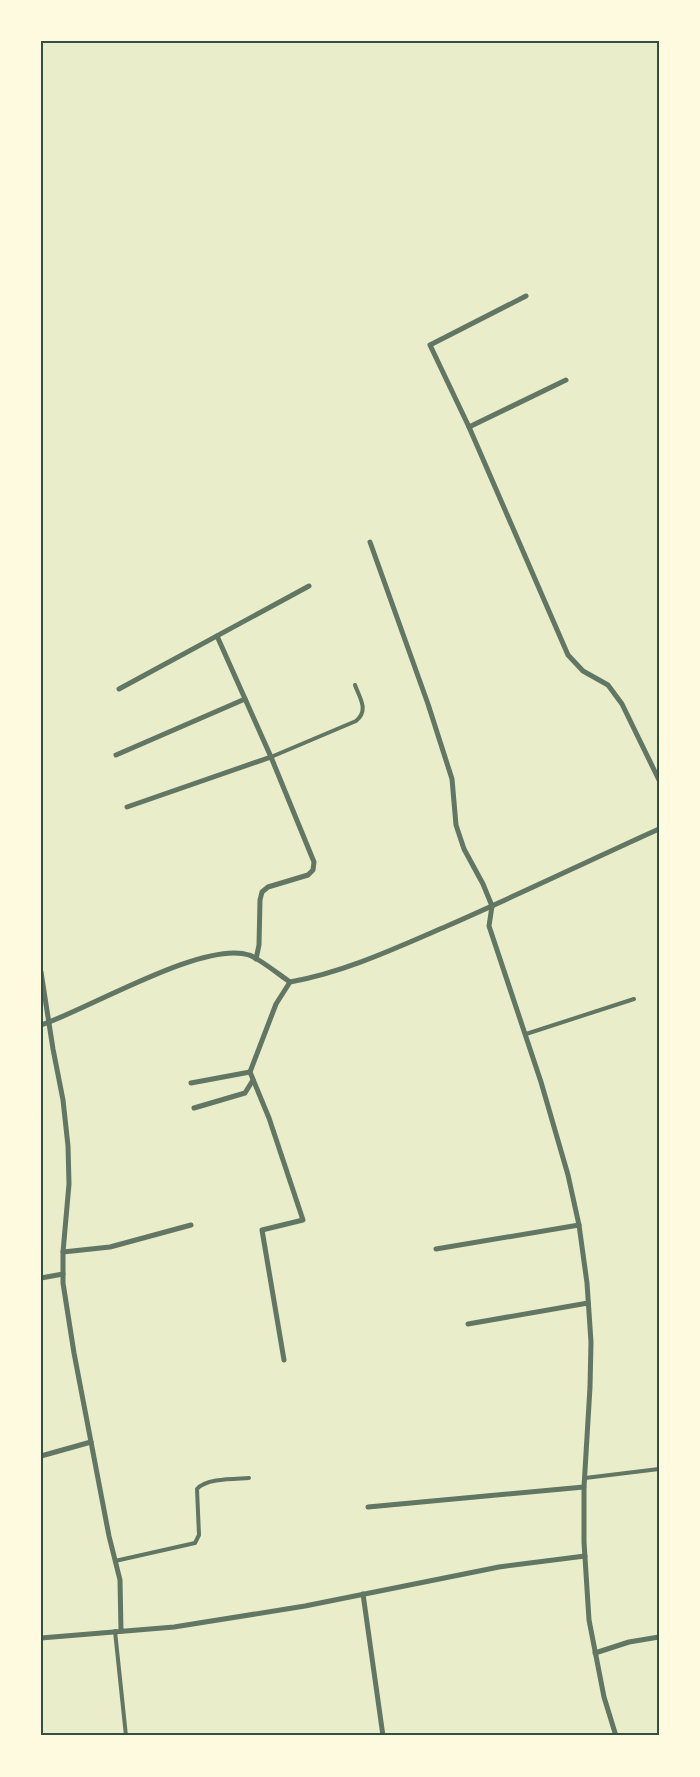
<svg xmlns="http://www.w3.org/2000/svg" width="700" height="1777" font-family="'PT Serif',serif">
	<rect width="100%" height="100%" fill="#e9edc9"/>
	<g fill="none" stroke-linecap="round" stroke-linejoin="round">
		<g stroke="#617663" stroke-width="4">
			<path d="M271,757L356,721C369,710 360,699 355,685"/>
			<path d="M526,1034L634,999"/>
			<path d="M585,1478L659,1469"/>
			<path d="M115,1561L195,1543L199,1535L197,1489C206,1478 235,1479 249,1478"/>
			<path d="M115,1631L126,1736"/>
		</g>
		<g stroke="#617663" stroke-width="5">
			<path d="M526,296L430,345L469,427L568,655L583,671L608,685L622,704L659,780"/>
			<path d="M469,427L566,380"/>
			<path d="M370,542L428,704L452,779L456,825L464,849L483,884L492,906"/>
			<path d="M217,636L271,757L314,862L313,870L308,875L268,887L262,892L260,900L259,945L256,959"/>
			<path d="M119,689L309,586"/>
			<path d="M116,755L245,699"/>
			<path d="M127,807L271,757"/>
			<path d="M492,906L489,926L541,1082L568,1175L579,1225L587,1283L591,1342L590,1387L584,1487V1542L589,1620L604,1697L616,1736"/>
			<path d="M41,972L53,1049L63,1100L68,1146L69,1184L63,1252V1283L74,1353L109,1536L120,1580L121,1631"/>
			<path d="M41,1025C89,1009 204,940 249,955C257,957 281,976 290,982C345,972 396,948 447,926C518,895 588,861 659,829"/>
			<path d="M191,1083L250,1072"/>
			<path d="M194,1108L245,1093L253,1080"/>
			<path d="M436,1249L579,1225"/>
			<path d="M63,1252L110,1247L191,1225"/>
			<path d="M41,1278L63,1274"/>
			<path d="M468,1324L588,1303"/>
			<path d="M284,1360L262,1230L303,1220L269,1118L250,1072L276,1004L290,982"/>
			<path d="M41,1456L91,1442"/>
			<path d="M368,1507L584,1487"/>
			<path d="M363,1594L383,1736"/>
			<path d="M41,1638L174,1627L305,1606L499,1567L585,1556"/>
			<path d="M595,1653L629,1642L659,1637"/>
		</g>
	</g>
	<rect width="700" height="1777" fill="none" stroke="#fefae0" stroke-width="85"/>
	<rect x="42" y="42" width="616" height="1692" fill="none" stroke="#344e41" stroke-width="2"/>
</svg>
